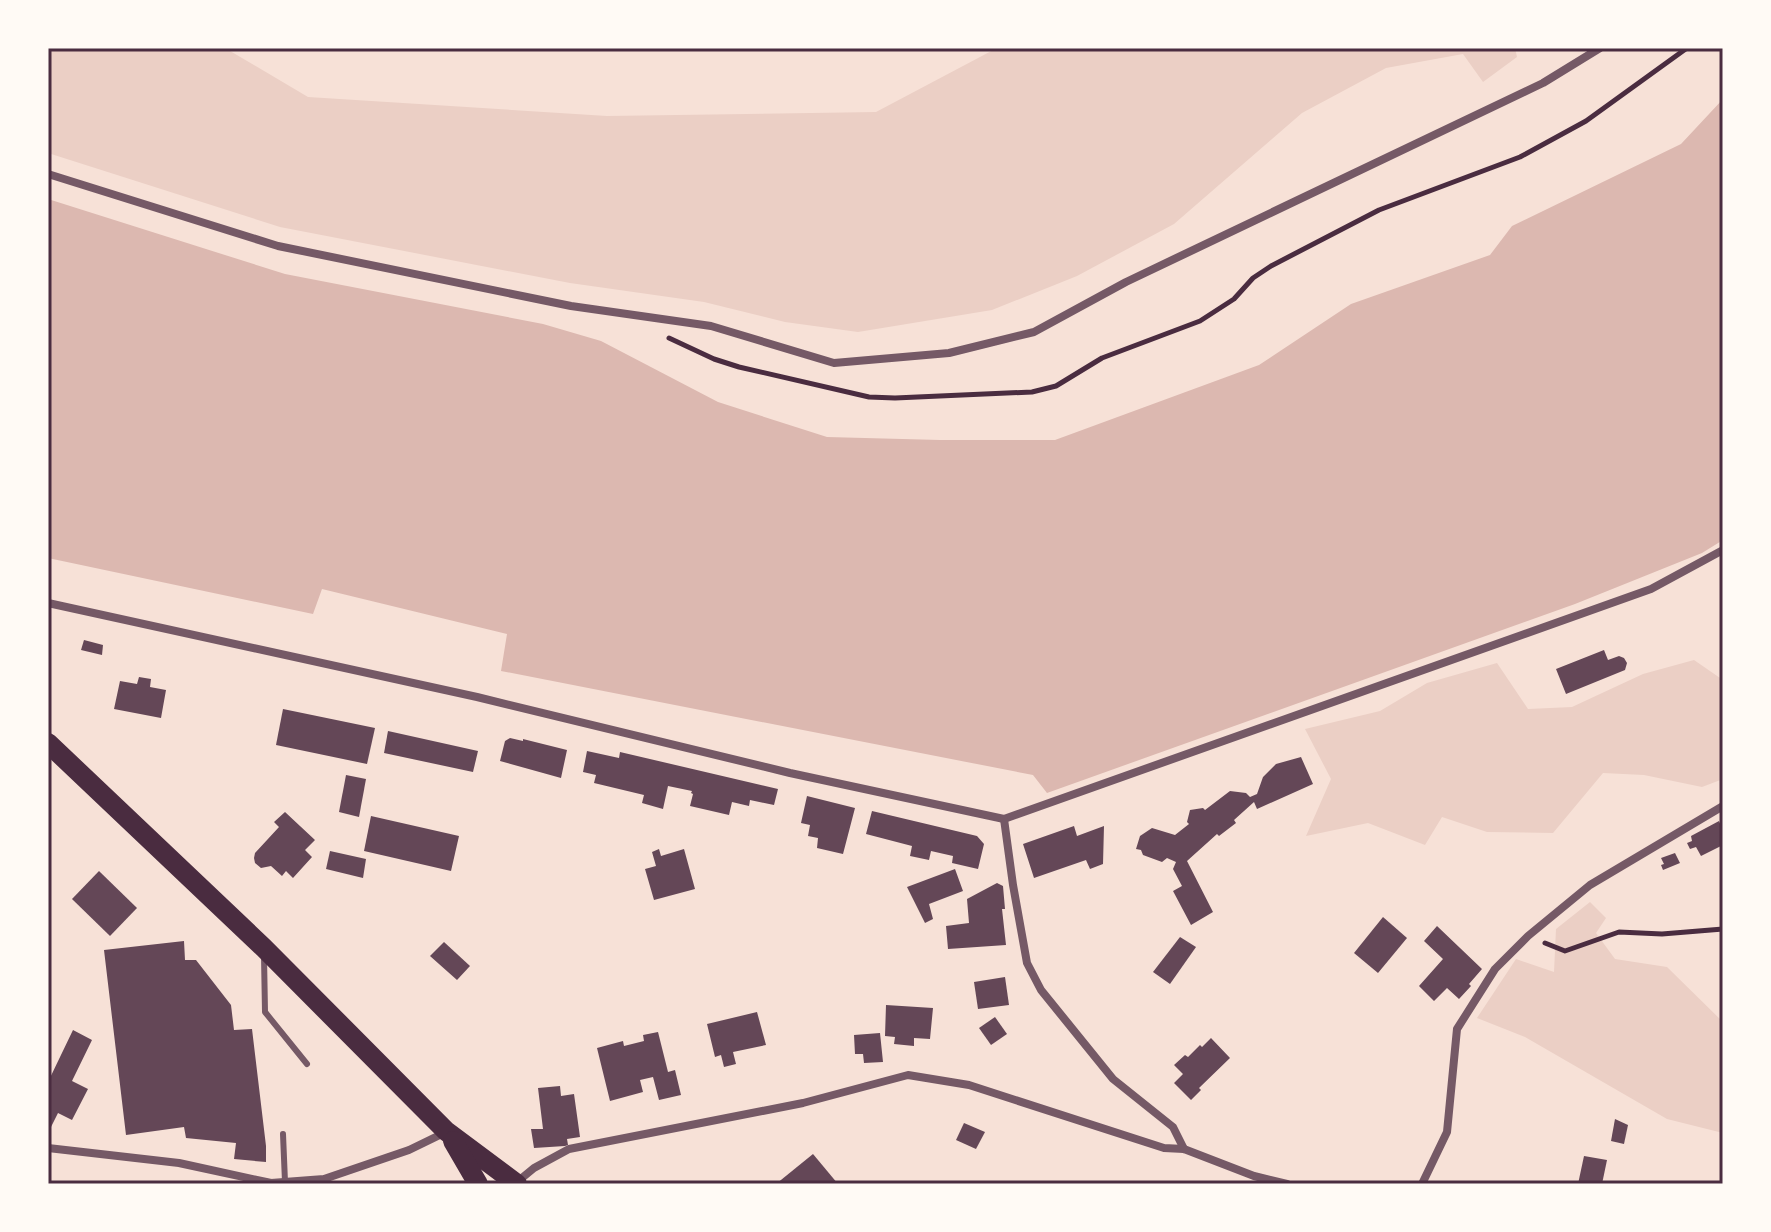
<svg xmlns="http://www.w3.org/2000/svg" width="1771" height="1232" font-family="Arial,sans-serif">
	<rect width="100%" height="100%" fill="#f7e1d7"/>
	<g fill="#ebcfc5">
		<path d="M48,48H225L308,97L607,116L876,112L997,48H1515L1517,57L1483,82L1463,54L1386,68L1302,113L1174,224L1077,276L992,310L858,332L785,322L704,302L570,283L280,227L48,153Z"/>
		<path d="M1694,660L1723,680V779L1702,787L1644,775L1603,773L1553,833L1487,832L1442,817L1425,845L1368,823L1306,836L1331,779L1305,729L1380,711L1427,683L1497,663L1528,709L1572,707L1643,674Z"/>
		<path d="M1590,902L1606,918L1596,933L1615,959L1667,967L1723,1022V1133L1667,1119L1525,1037L1477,1018L1516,959L1554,972L1556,929Z"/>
	</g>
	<path fill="#dcb8b0" d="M1723,99V540L1702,553L1575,604L1047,793L1033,775L501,671L507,634L322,589L313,614L48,558V199L285,274L543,324L601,341L718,402L827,437L940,440H1055L1259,365L1351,304L1490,255L1512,226L1681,144Z"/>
	<g fill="#644757">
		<path d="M84,640L103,645L102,655L81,650Z"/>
		<path d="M1604,650L1608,660L1619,656L1624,658L1627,663L1625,670L1566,694L1556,669Z"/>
		<path d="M139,677L151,679L150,687L166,690L161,718L114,709L120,681L137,684Z"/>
		<path d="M283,709L375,728L367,764L276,745Z"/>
		<path d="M388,731L478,751L473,772L384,753Z"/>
		<path d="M510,738L523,741V739L567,750L561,778L500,761L505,741Z"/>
		<path d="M587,751L619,758L620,752L778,789L774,805L750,800L749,806L732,802L729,815L690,806L693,794L691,793L692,791L668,786L663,809L642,803L644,795L594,783L596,775L583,772Z"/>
		<path d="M1301,757L1313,784L1257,809L1254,802L1234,820L1236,823L1219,836L1217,834L1187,861L1213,912L1191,925L1173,891L1182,886L1173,869L1176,862L1167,858L1162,862L1143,855L1141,850L1136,849L1140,836L1152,828L1175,835L1189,824L1187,822L1190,810L1203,808L1205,810L1230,791L1246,793L1250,797L1257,794L1263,777L1276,764Z"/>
		<path d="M346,775L366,779L359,817L339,812Z"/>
		<path d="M807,796L855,808L843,854L817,848L818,838L808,836L810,825L801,823Z"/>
		<path d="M872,811L977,836L984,844L978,869L952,863L953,856L931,851L929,860L910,856L912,846L866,834Z"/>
		<path d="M285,812L315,840L305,850L312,857L293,878L286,871L282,876L271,866L261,868L255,863L254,858L255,853L279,827L274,822Z"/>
		<path d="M371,816L459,836L451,871L364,851Z"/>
		<path d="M1719,821L1721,826L1723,825V845L1701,856L1696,847L1690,849L1687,843L1692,841L1691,836Z"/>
		<path d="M1074,826L1077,836L1104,826L1103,864L1090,869L1086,860L1034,878L1023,844Z"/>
		<path d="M659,849L661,856L684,849L695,889L654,900L645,869L656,866L652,852Z"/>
		<path d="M330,851L366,859L363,878L326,869Z"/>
		<path d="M1675,853L1680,863L1663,870L1661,865L1664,864L1661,858Z"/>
		<path d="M955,869L963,891L929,904L933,919L925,923L907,887Z"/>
		<path d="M99,871L137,908L110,936L72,899Z"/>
		<path d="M997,883L1003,886L1005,909H1002L1006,945L948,949L946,926L969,923L967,899Z"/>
		<path d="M1383,917L1407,938L1378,973L1354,953Z"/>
		<path d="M1437,926L1482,969L1469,984L1471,986L1459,999L1447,988L1434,1001L1419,986L1443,959L1424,941Z"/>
		<path d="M1180,937L1196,947L1170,984L1153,972Z"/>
		<path d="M184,941L185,960H196L231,1005L234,1030L252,1029L266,1146V1162L234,1159L236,1143L186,1138L184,1127L126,1135L104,950Z"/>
		<path d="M444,942L470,966L457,980L430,956Z"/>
		<path d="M1005,977L1009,1005L978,1009L974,982Z"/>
		<path d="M886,1005L933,1008L930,1039L914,1038V1046L894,1044L895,1037L885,1036Z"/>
		<path d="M757,1012L766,1045L733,1052L736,1064L724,1067L721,1055L715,1057L707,1024Z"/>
		<path d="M995,1017L1007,1034L991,1045L979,1028Z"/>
		<path d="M73,1030L92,1040L72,1081L88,1089L72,1120L58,1113L48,1133V1082Z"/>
		<path d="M658,1032L668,1072L675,1070L681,1095L659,1100L653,1077L640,1080L643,1092L610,1101L597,1048L623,1041L624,1046L644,1041L643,1035Z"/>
		<path d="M880,1033L883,1062L864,1063L863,1054H855L854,1035Z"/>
		<path d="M1211,1038L1230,1058L1199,1088L1201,1090L1191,1100L1174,1083L1183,1074L1174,1065L1185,1055L1188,1057L1200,1045L1202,1047Z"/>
		<path d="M560,1086L561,1096L574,1094L580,1137L567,1139L568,1145L565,1146L534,1148L531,1129H543L538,1088Z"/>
		<path d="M1615,1119L1628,1125L1624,1144L1611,1141Z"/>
		<path d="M964,1123L985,1132L976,1149L956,1140Z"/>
		<path d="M813,1154L838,1184H776Z"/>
		<path d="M1584,1156L1607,1160L1602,1184H1578Z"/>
	</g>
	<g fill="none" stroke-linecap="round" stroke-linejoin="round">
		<g stroke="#4a2c40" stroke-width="5">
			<path d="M669,338L714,359L739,367L869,397L895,398L1032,392L1056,386L1102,358L1200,321L1234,299L1253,278L1271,266L1379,210L1520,157L1586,121L1687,48"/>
			<path d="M1545,943L1565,951L1619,932L1662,934L1723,929"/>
		</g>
		<g stroke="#755966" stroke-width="6">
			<path d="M264,956L265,1012L307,1064"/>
			<path d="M283,1134L285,1182"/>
		</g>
		<g stroke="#755966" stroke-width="8">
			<path d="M48,174L278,246L571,306L711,326L834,363L949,353L1034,332L1126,282L1543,83L1600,48"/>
			<path d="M48,603L477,697L790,773L1004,819"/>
			<path d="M1004,819L1651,589L1723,550"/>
			<path d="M1004,819L1013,885L1027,963L1041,990L1113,1079L1173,1127L1184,1149"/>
			<path d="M48,1148L179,1163L271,1183L324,1179L409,1150L446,1132"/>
			<path d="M517,1182L534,1168L569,1149L803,1103L908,1075L969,1085L1164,1148L1184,1149L1254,1176L1287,1184"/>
			<path d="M1422,1184L1447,1132L1457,1029L1495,969L1528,936L1590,885L1723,806"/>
		</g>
		<g stroke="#4a2c40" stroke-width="20">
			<path d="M48,743L264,948L446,1131L517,1184"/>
			<path d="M453,1141L478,1184"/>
		</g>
	</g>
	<rect width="1771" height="1232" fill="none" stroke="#fffaf5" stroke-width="100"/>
	<rect x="50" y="50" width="1671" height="1132" fill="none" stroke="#4a2c40" stroke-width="3"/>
</svg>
